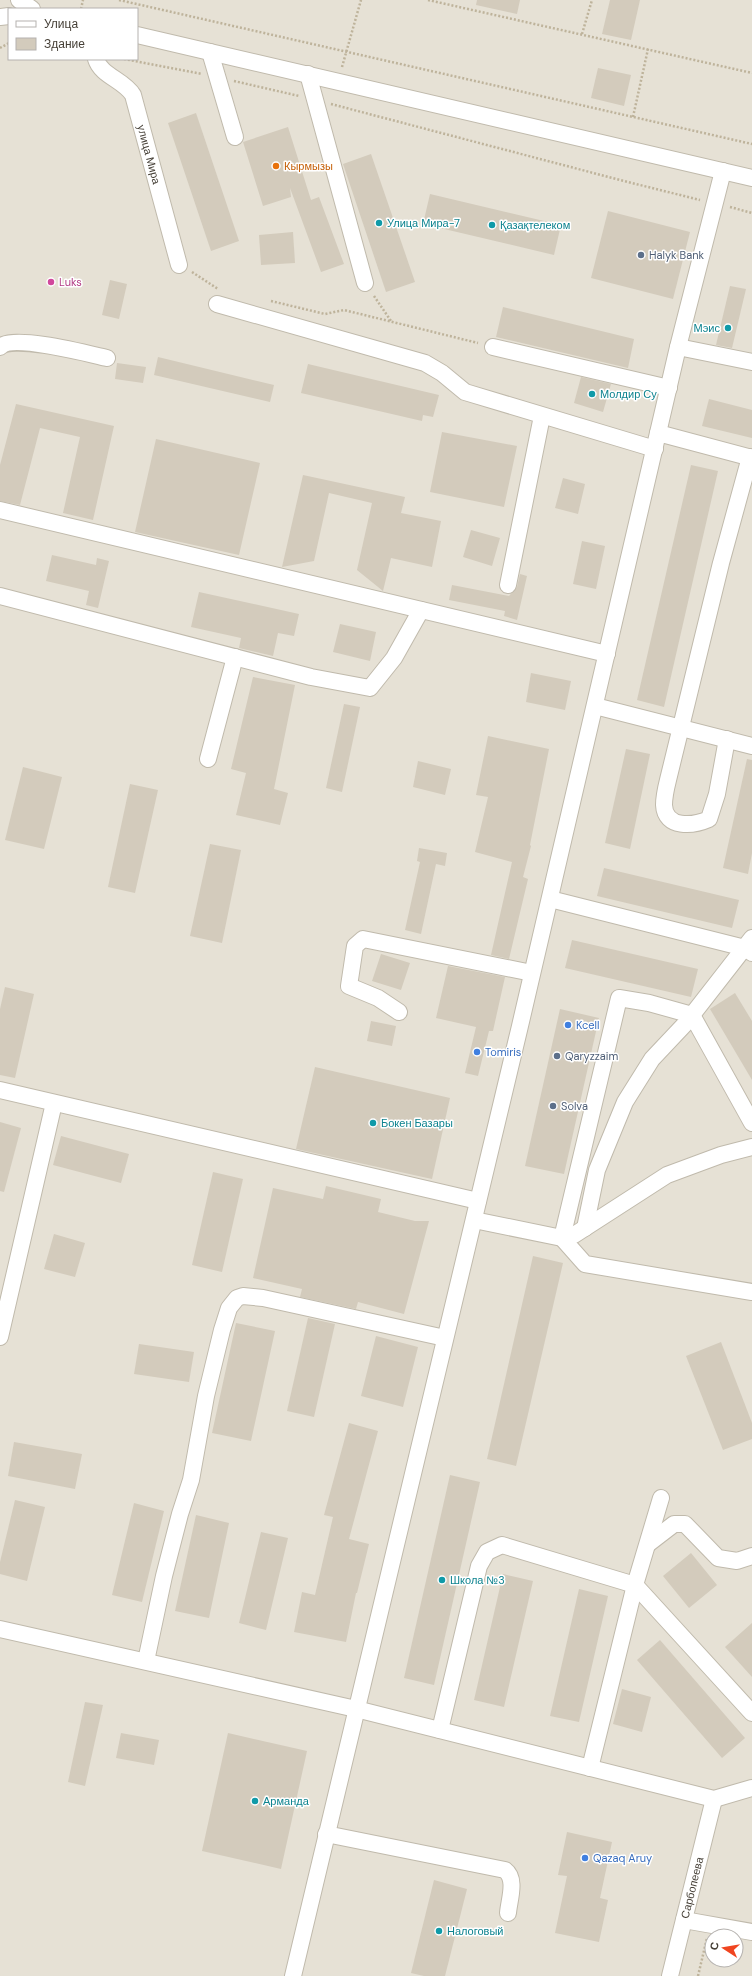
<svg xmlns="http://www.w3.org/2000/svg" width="752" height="1976" font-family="'DM Sans',sans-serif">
	<rect width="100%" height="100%" fill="#f2efe6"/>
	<path fill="#e6e1d5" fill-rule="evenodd" d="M0,0H752V1976H0ZM9,9H137V59H9ZM712,1936H736V1960H712Z"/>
	<g fill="#d3cbbc">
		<path d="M477,0H520L517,14L476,5Z"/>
		<path d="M610,0H640L631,40L602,34Z"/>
		<path d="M598,68L631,75L624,106L591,98Z"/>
		<path d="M196,113L239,241L211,251L168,123Z"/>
		<path d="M288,127L311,200L319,197L344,264L321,272L290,188L291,197L263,206L243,142Z"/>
		<path d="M371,154L415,282L386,292L343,164Z"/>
		<path d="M430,194L561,225L554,255L423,224Z"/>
		<path d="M608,211L690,232L673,299L591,278Z"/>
		<path d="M293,232L295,263L261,265L259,235Z"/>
		<path d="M110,280L127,284L119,319L102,315Z"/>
		<path d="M730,286L746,289L732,348L716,345Z"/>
		<path d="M503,307L634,339L628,368L496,337Z"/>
		<path d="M158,357L274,385L270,402L154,375Z"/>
		<path d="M117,363L146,367L143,383L115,379Z"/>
		<path d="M308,364L439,395L433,417L423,415L422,421L301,393Z"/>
		<path d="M581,377L611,384L603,412L574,403Z"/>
		<path d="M709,399L752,410V438L702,426Z"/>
		<path d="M16,404L114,426L93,520L63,513L80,437L40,428L20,505L0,501V465Z"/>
		<path d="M442,432L517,446L504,507L430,492Z"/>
		<path d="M156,439L260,463L239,555L135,532Z"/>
		<path d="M691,465L718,471L664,707L637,700Z"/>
		<path d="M303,475L405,497L401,513L441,521L432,567L391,558L383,591L357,570L372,503L329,493L314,561L282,567Z"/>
		<path d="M563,478L585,484L578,514L555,508Z"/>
		<path d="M471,530L500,538L492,566L463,557Z"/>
		<path d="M582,541L605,546L596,589L573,584Z"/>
		<path d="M52,555L96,565L97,558L109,561L98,608L86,605L89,591L46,581Z"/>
		<path d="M520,574L527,576L517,620L504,616L505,611L449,600L452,585L509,596L517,587Z"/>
		<path d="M199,592L299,614L294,636L278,633L273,656L239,648L241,638L191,627Z"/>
		<path d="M340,624L376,632L370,661L333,652Z"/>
		<path d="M531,673L571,681L565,710L526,702Z"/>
		<path d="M253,677L295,685L274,789L288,793L280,825L236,815L246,773L231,769Z"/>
		<path d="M344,704L360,707L342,792L326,788Z"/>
		<path d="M488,736L549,749L530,845L531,846L523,877L528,879L509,959L491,955L512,862L475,852L488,797L476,795Z"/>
		<path d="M626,749L650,754L630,849L605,843Z"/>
		<path d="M747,759L752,760V853L748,874L723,868Z"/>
		<path d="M418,761L451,769L445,795L413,787Z"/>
		<path d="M23,767L62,777L44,849L5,840Z"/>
		<path d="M130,784L158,790L135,893L108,887Z"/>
		<path d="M210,844L241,850L222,943L190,936Z"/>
		<path d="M419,848L447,853L445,866L436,864L421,934L405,930L420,862L417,861Z"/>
		<path d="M604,868L739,900L732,928L597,896Z"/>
		<path d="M572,940L698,969L691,997L565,968Z"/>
		<path d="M381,954L410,963L401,990L372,981Z"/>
		<path d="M448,966L505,977L493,1031H489L478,1076L465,1073L476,1027L436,1018Z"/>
		<path d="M5,987L34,994L15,1078L0,1075V1009Z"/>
		<path d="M735,993L752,1021V1080L710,1009Z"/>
		<path d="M560,1009L599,1018L564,1174L525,1166Z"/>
		<path d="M371,1021L396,1026L392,1046L367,1041Z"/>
		<path d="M315,1067L450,1098L432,1179L296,1149Z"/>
		<path d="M0,1122L21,1128L4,1192L0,1191Z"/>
		<path d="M61,1136L129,1154L121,1183L53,1165Z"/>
		<path d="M213,1172L243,1179L222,1272L192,1265Z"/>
		<path d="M326,1186L381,1199L378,1212L415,1221H429L404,1314L358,1302L356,1309L300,1297L302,1289L253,1278L273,1188L323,1199Z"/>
		<path d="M54,1234L85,1243L75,1277L44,1269Z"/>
		<path d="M533,1256L563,1263L516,1466L487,1459Z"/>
		<path d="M308,1318L335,1324L314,1417L287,1411Z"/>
		<path d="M236,1323L275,1331L251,1441L212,1433Z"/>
		<path d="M376,1336L418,1347L403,1407L361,1396Z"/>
		<path d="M721,1342L752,1423V1439L723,1450L686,1356Z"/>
		<path d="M139,1344L194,1352L189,1382L134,1374Z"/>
		<path d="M349,1423L378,1431L349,1539L369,1544L357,1593H356L346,1642L294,1632L302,1592L315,1595L333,1517L324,1515Z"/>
		<path d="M14,1442L82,1454L75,1489L8,1476Z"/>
		<path d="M450,1475L480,1482L434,1685L404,1678Z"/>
		<path d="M15,1500L45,1507L27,1581L0,1574V1562Z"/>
		<path d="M134,1503L164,1511L142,1602L112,1595Z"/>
		<path d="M196,1515L229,1523L209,1618L175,1611Z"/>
		<path d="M261,1532L288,1538L266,1630L239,1623Z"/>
		<path d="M691,1553L717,1585L689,1608L663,1576Z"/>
		<path d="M503,1574L533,1581L504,1707L474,1700Z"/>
		<path d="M579,1589L608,1596L579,1722L550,1716Z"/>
		<path d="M752,1623V1677L725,1647Z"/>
		<path d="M660,1640L745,1738L722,1758L637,1660Z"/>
		<path d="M622,1689L651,1697L642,1732L613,1724Z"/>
		<path d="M85,1702L103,1705L85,1786L68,1782Z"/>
		<path d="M121,1733L159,1740L154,1765L116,1758Z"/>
		<path d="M228,1733L307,1751L281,1869L202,1851Z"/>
		<path d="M567,1832L612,1842L600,1898L608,1900L599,1942L555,1933L567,1876L558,1875Z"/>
		<path d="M434,1880L467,1889L445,1976H424L411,1973Z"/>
	</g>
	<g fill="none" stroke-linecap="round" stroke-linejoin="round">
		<g stroke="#c0baac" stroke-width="18">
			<g id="minor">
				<path d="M19,0L32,9"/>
				<path d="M0,17L9,16"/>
				<path d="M137,35L752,178"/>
				<path d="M210,52L235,137"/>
				<path id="s1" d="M96,59C101,76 124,80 133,95L179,265"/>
				<path d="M308,74L365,283"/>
				<path d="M217,304L425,363L442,373L465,392L655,449"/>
				<path d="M0,347C12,334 89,354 107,358"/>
				<path d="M493,347L669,388"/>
				<path d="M678,347L752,362"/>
				<path d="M658,433L752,458"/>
				<path d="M0,510L607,654"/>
				<path d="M508,585L542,416"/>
				<path d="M0,596L311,677L370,688L394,658L421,610"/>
				<path d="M595,706L752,746"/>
				<path d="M727,739L717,794L709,819C693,826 665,829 664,805C664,797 666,788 668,780L721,563L750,457"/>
				<path d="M208,759L235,657"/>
				<path d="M550,899L745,948L752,953"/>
				<path d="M399,1012L378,998L349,986L355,946L363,939L532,973"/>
				<path d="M0,1090L478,1201"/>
				<path d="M752,1123L692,1015L649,1003L619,998L562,1238L585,1264L752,1292"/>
				<path d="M474,1220L562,1238L574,1235L667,1175L721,1155L752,1147"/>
				<path d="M585,1228L597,1170L625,1102L652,1059L685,1024L752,938"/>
				<path d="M0,1337L54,1103"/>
				<path d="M648,1544L674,1524H685L718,1558L737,1561L752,1556"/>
				<path d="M0,1629L356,1709L714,1799L752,1788"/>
				<path d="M146,1661L164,1576L180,1514L191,1480L206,1396L222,1330L229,1308L237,1298L243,1296L263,1298L445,1338"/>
				<path d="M440,1730L479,1566L487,1552L502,1545L635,1585L752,1713"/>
				<path d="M590,1768L635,1585L661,1498"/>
				<path d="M326,1834L505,1870C517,1879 509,1900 508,1913"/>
				<path d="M684,1920L752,1932"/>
				<path d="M293,1976L520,1026L678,347L723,171"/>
				<path id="s2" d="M670,1976L714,1799"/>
			</g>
		</g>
		<g stroke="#beb39b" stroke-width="2.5" stroke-dasharray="2 2" stroke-linecap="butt">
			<path d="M119,0L752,144"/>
			<path d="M428,0L752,73"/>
			<path d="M81,9L83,0"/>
			<path d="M582,34L592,0"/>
			<path d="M0,48L9,43"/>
			<path d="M124,59L202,74"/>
			<path d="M342,67L361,0"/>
			<path d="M234,81L299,96"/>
			<path d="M331,104L620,180L700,200"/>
			<path d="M633,117L648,49"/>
			<path d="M730,207L752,213"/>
			<path d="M192,272L218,289"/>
			<path d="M374,296L391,321"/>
			<path d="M271,301L325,314L344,310L478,343"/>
			<path d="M698,1976L707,1938"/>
		</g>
		<use href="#minor" stroke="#fff" stroke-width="16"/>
	</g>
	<circle fill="#e8710a" stroke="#fff" stroke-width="1.5" cx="276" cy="166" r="4"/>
	<g fill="#0f9aa8" stroke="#fff" stroke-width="1.5">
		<circle cx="379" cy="223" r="4"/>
		<circle cx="492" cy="225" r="4"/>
		<circle cx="728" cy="328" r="4"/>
		<circle cx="592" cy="394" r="4"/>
		<circle cx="373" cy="1123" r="4"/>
		<circle cx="442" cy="1580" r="4"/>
		<circle cx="255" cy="1801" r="4"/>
		<circle cx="439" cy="1931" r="4"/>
	</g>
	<g fill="#5c6f8a" stroke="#fff" stroke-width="1.5">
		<circle cx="641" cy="255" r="4"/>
		<circle cx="557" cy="1056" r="4"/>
		<circle cx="553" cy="1106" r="4"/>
	</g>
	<circle fill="#d1479c" stroke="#fff" stroke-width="1.5" cx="51" cy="282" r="4"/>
	<g fill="#3f7fe0" stroke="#fff" stroke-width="1.5">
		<circle cx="568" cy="1025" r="4"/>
		<circle cx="477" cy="1052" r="4"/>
		<circle cx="585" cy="1858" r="4"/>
	</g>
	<g text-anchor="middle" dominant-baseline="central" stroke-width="3" stroke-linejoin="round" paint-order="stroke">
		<g font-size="11" fill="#453f36" stroke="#fff">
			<text stroke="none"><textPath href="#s1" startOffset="114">улица Мира</textPath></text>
			<text stroke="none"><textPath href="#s2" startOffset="91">Сарбопеева</textPath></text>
		</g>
		<g font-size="11" fill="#c56008" stroke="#fff" text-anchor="start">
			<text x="284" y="166">Кырмызы</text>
		</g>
		<g font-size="11" fill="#0d838f" stroke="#fff" text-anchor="start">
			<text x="387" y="223">Улица Мира-7</text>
			<text x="500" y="225">Қазақтелеком</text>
			<text x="720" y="328" text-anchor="end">Мэис</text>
			<text x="600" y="394">Молдир Су</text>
			<text x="381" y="1123">Бокен Базары</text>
			<text x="450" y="1580">Школа №3</text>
			<text x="263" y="1801">Арманда</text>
			<text x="447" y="1931">Налоговый</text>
		</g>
		<g font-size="11" fill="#4e5e75" stroke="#fff" text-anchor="start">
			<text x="649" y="255">Halyk Bank</text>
			<text x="565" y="1056">Qaryzzaim</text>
			<text x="561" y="1106">Solva</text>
		</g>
		<g font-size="11" fill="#b23c85" stroke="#fff" text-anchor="start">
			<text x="59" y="282">Luks</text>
		</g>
		<g font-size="11" fill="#366cbe" stroke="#fff" text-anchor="start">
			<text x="576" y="1025">Kcell</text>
			<text x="485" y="1052">Tomiris</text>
			<text x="593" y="1858">Qazaq Aruy</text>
		</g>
	</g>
	<rect x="8" y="8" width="130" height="52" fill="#ffffff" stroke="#b5b2af"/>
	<rect x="16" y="21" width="20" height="6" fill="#ffffff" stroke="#b5b2af"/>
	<text x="44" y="28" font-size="12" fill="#453f36">Улица</text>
	<rect x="16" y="38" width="20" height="12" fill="#d3cbbc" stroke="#b5b2af"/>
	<text x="44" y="48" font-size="12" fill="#453f36">Здание</text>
	<g transform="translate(724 1948) rotate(282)"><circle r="19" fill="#ffffff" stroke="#b5b2af"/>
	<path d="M0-3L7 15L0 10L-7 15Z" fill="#f04520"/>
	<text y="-6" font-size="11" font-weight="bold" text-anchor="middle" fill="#453f36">С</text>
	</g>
</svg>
